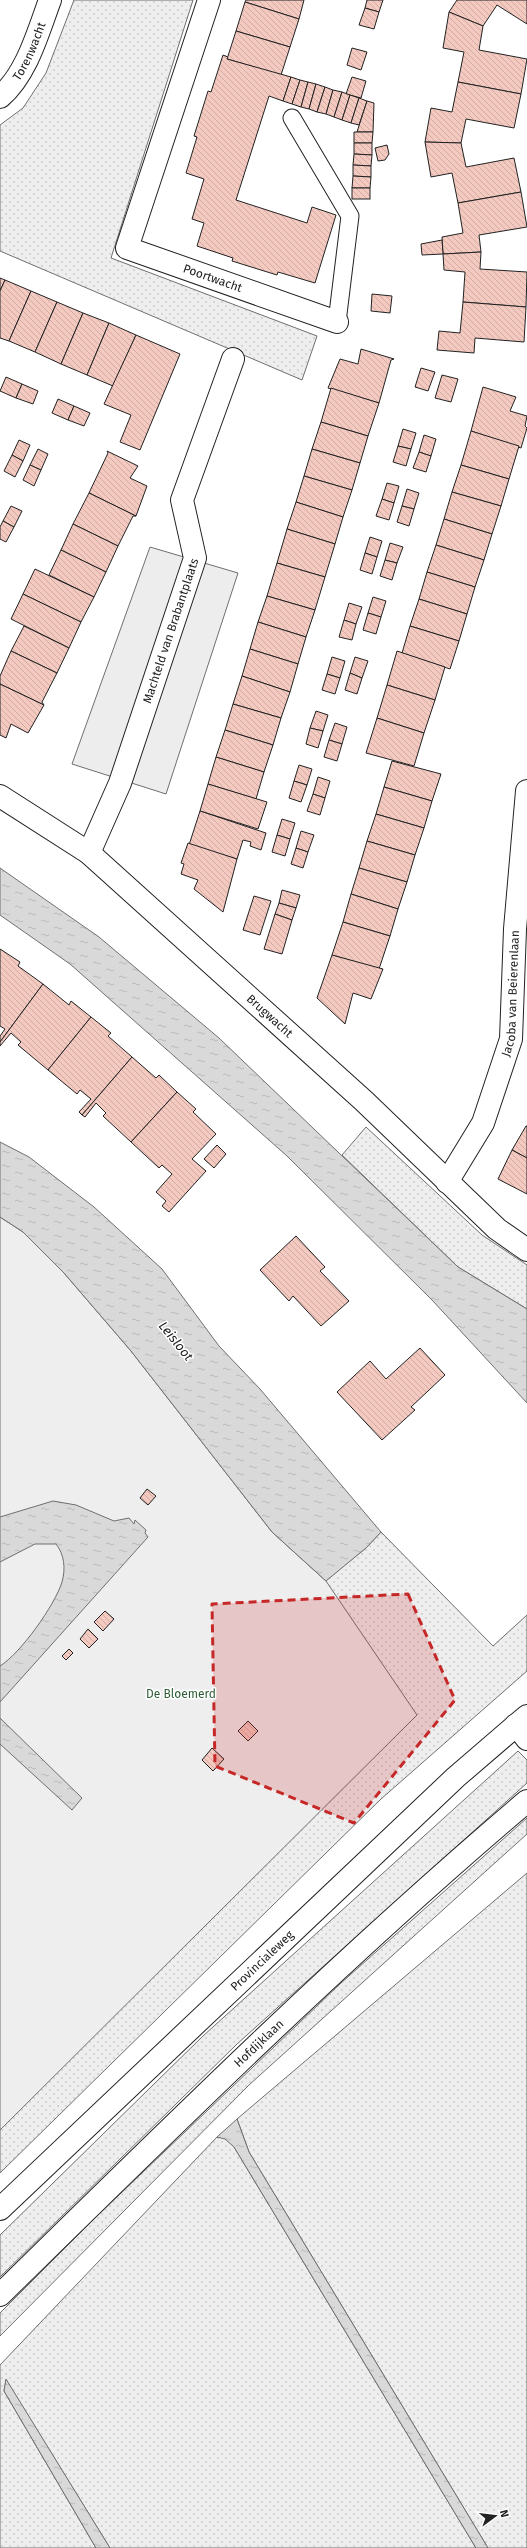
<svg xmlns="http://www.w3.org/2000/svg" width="527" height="2548" font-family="'Fira Sans',sans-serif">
	<defs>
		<pattern id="grass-dots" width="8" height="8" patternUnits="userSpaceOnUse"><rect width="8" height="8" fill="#eee"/><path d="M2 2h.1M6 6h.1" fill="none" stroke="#ccc" stroke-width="1.8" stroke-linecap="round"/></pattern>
		<pattern id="water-ripples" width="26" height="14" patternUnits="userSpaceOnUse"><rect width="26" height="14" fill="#d9d9d9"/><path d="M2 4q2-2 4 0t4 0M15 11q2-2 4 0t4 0" fill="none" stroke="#bababa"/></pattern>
		<pattern id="building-back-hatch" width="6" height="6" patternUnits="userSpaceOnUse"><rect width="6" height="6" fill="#f3c9c0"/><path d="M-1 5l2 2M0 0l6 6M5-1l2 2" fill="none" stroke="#d0aca5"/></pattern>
	</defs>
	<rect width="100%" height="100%" fill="#fff"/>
	<g fill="url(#grass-dots)" stroke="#6f6f6f">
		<path d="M74,0H193L111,258L317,336L302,380L0,251V125L23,108L46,73Z"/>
		<path d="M366,1127L482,1235L527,1265V1309L458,1267L342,1155Z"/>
		<path d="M0,1217L23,1232L64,1273L272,1532L325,1581L366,1548L381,1532L493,1646L527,1615V1671L381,1799L0,2173Z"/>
		<path d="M518,1751L527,1760V1783L237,2044L0,2277V2235L203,2036Z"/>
		<path d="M527,1818V1834L249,2085L0,2336V2313L98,2215L341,1983Z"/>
		<path d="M527,1873V2548H488L249,2152L237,2119Z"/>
		<path d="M217,2137L225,2138L234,2147L476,2548H110L6,2380L4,2391L96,2548H0V2365Z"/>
	</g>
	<path fill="#eee" stroke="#6f6f6f" d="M0,1217L23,1232L64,1273L131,1351L272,1532L326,1581L417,1715L0,2130Z"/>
	<path fill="#ededed" stroke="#6f6f6f" d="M150,547L238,573L166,794L72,764Z"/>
	<g fill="url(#water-ripples)" stroke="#6f6f6f">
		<path d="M0,868L99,937L219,1038L458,1267L527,1309V1403L432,1300L287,1156L70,964L0,915Z"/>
		<path d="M0,1142L29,1157L94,1207L162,1269L219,1346L260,1389L381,1532L366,1548L326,1581L272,1532L131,1351L64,1273L23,1232L0,1217Z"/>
		<path d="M53,1501L76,1505L114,1521L129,1518L134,1524L135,1520L146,1530L145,1533L148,1537L0,1702V1666C20,1654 55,1605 62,1582C66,1568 64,1554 56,1544H35L0,1562V1517Z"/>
		<path d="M0,1718L82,1798L72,1810L0,1744Z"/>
		<path d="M237,2119L249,2152L488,2548H476L234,2147L225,2139L217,2137Z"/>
		<path d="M6,2379L110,2548H96L4,2391Z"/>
	</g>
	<g fill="url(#building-back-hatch)" stroke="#222">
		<path d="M246,0H304L299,19L245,2Z"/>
		<path d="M367,0H383L379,12L365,8Z"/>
		<path d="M457,0H527V24L497,5L483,26L449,12Z"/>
		<path d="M245,2L299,19L290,47L236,31Z"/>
		<path d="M365,8L379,12L374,29L359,25Z"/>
		<path d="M449,12L483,26L479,50L527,59L521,94L458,82L464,52L443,48Z"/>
		<path d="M236,31L290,47L281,75L227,59Z"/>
		<path d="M352,48L367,52L361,70L347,65Z"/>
		<path d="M223,55L228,57L227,59L291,77L283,101L269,96L236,200L307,223L312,207L336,215L315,283L278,272L277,275L232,261L233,258L197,246L204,223L192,219L204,179L186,173L197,137L194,136L208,91L211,92Z"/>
		<path d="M291,77L300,80L292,104L283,101Z"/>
		<path d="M352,77L366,81L361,98L346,94Z"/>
		<path d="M300,80L308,82L301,107L292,104Z"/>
		<path d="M308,82L316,84L309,109L301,107Z"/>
		<path d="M458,82L521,94L514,128L466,119L461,143L425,142L431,108L452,112Z"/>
		<path d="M316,84L325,87L317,112L309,109Z"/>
		<path d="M325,87L333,90L326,114L317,112Z"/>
		<path d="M333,90L342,92L334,117L326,114Z"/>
		<path d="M342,92L350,95L342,120L334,117Z"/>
		<path d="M350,95L359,98L351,123L342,120Z"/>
		<path d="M359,98L367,101L359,125L351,123Z"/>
		<path d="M367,101L374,103L373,132H357Z"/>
		<path d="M354,132H373L372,143H354Z"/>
		<path d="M425,142L461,143L466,167L514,158L521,192L458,203L452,173L431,177Z"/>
		<path d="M354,143H372V155L354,154Z"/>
		<path d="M387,145L389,154L385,160L378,161L375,148Z"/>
		<path d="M354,154L372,155L371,166L353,165Z"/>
		<path d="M353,165L371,166V177L353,176Z"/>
		<path d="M353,176L371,177L370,188H352Z"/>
		<rect x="352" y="188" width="18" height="11"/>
		<path d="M521,192L527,227L479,235L481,252L443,254L442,237L463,233L458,203Z"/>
		<path d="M442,240L443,254L422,255L421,244Z"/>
		<path d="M481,252L480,269L527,272L526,307L463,302L465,272L444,270L443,254Z"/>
		<path d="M0,278L5,280L0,291Z"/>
		<path d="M5,280L31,291L9,341L0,338V291Z"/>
		<path d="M31,291L57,302L35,352L9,341Z"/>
		<path d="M372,294L392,296L390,313L371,311Z"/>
		<path d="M57,302L83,313L61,364L35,352Z"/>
		<path d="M463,302L526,307L524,342L475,338L474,353L437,350L439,331L460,333Z"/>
		<path d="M83,313L109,323L87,375L61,364Z"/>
		<path d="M109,323L136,335L113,386L87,375Z"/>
		<path d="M136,335L180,354L140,450L120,442L131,415L104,404Z"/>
		<path d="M361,349L394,359L391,360L379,403L328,388L340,359L358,364Z"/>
		<path d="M421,368L435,372L428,391L415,387Z"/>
		<path d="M442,375L458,379L451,402L435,398Z"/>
		<path d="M6,377L22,384L16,398L0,391Z"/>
		<path d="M22,384L38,391L33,404L16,398Z"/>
		<path d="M483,387L516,397L510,411L527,416L525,426L527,428L521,448L471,431Z"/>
		<path d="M331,388L379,403L368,436L321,422Z"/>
		<path d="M58,399L74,406L68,420L52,413Z"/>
		<path d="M74,406L90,413L84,426L68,420Z"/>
		<path d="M321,422L368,436L360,463L312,449Z"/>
		<path d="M403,429L416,433L411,449L398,446Z"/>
		<path d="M471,431L519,446L509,479L461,465Z"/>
		<path d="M424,435L436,439L431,456L419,452Z"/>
		<path d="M19,440L30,445L23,461L12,455Z"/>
		<path d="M398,446L411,449L406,466L393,462Z"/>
		<path d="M38,449L48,454L41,470L30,465Z"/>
		<path d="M312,449L360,463L352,490L304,476Z"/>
		<path d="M107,451L138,466L130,478L147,486L136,516L89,493L108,453Z"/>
		<path d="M419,452L431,456L426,472L413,468Z"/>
		<path d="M12,455L23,461L15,477L4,471Z"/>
		<path d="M30,465L41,470L34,486L23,480Z"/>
		<path d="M461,465L509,479L501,506L452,492Z"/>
		<path d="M304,476L352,490L343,517L296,502Z"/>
		<path d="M387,483L399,486L394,503L382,499Z"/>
		<path d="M407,489L419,493L414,509L402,506Z"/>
		<path d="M452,492L501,506L492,534L444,519Z"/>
		<path d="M89,493L136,516H133L118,546L73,524Z"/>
		<path d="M382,499L394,503L389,520L376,516Z"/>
		<path d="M296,502L343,517L335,544L287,529Z"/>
		<path d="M11,506L22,511L14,527L3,521Z"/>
		<path d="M402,506L414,509L409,526L397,522Z"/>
		<path d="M444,519L492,534L484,560L436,545Z"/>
		<path d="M3,521L14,527L6,542L0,539V527Z"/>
		<path d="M73,524L118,546L106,572L61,550Z"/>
		<path d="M287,529L335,544L325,577L277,563Z"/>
		<path d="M370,537L382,541L377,557L365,553Z"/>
		<path d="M390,543L403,547L397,563L385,560Z"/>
		<path d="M436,545L484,560L475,587L427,572Z"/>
		<path d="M61,550L106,572L94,597L49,575Z"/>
		<path d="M365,553L377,557L372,574L360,570Z"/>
		<path d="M385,560L397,563L392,580L380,576Z"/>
		<path d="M277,563L325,577L315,610L267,596Z"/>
		<path d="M35,569L94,597L81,622L23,594Z"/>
		<path d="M427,572L475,587L467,614L419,599Z"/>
		<path d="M23,594L81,622L69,648L11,619Z"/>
		<path d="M267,596L315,610L306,637L258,622Z"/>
		<path d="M373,597L386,601L381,617L368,613Z"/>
		<path d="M419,599L467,614L459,641L410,626Z"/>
		<path d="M349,603L362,607L356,624L344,620Z"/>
		<path d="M368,613L381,617L376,634L363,630Z"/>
		<path d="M344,620L356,624L352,640L339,637Z"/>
		<path d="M258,622L306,637L298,664L250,649Z"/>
		<path d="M24,626L69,648L57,673L11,651Z"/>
		<path d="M410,626L459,641L450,669L402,653Z"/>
		<path d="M250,649L298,664L290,692L242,676Z"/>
		<path d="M11,651L57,673L42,702L44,705L0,684V676Z"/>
		<path d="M397,651L445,667L435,700L387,685Z"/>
		<path d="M332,657L345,661L340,678L327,674Z"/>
		<path d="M355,657L368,661L362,678L350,673Z"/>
		<path d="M350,673L362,678L357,694L345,690Z"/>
		<path d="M327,674L340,678L335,694L322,690Z"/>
		<path d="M242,676L290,692L281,718L233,704Z"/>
		<path d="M0,684L44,705L28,733L11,724L6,738L0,735Z"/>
		<path d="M387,685L435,700L424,733L377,718Z"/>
		<path d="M233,704L281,718L273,745L225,730Z"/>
		<path d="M316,711L328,715L323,731L310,728Z"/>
		<path d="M377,718L424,733L414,766L366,753Z"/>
		<path d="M335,723L347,727L342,744L329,740Z"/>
		<path d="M310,728L323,731L318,748L306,744Z"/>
		<path d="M225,730L273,745L264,772L216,757Z"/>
		<path d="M329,740L342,744L337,761L324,757Z"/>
		<path d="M216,757L264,772L256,799L208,784Z"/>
		<path d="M392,761L441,774L432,801L384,787Z"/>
		<path d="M299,765L312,769L307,785L294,781Z"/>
		<path d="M318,777L330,781L325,798L313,794Z"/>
		<path d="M294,781L307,785L301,802L289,798Z"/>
		<path d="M208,784L267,802L258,829L200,811Z"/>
		<path d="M384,787L432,801L424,828L376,814Z"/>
		<path d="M313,794L325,798L320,815L307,811Z"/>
		<path d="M200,811L266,833L261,850L250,846L251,842L243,840L237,859L189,845Z"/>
		<path d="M376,814L424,828L415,855L367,841Z"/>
		<path d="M282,819L295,823L290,839L277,835Z"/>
		<path d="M301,831L314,835L308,852L296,848Z"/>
		<path d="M277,835L290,839L285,856L272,852Z"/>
		<path d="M367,841L415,855L407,882L359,868Z"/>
		<path d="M188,843L237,859L223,912L194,889L198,880L181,874L184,864L181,863Z"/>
		<path d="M296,848L308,852L303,868L291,864Z"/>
		<path d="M359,868L407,882L398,909L351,894Z"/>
		<path d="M282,890L300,895L296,908L279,903Z"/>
		<path d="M351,894L398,909L390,936L343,922Z"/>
		<path d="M254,896L271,901L260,935L243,930Z"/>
		<path d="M279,903L296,908L292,920L275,914Z"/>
		<path d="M275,914L292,920L282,954L264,949Z"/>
		<path d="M343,922L390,936L379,969L332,955Z"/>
		<path d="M0,949L20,962L18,966L43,984L0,1042V1036L5,1029L0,1026Z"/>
		<path d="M332,955L383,969L371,999L353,993L345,1024L317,998Z"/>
		<path d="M43,984L69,1005L71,1001L91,1017L48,1070L18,1045L21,1042L11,1033L0,1046V1042Z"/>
		<path d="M91,1017L111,1033L108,1036L132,1057L82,1115L79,1112L91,1099L80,1090L77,1094L48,1070Z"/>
		<path d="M132,1057L156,1078L159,1075L177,1092L131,1142L103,1116L106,1113L96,1103L85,1117L82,1115Z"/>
		<path d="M177,1092L196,1109L193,1112L216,1134L192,1159L206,1171L169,1212L162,1206L166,1201L156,1192L172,1174L162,1165L159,1168L131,1142Z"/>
		<path d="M526,1126H527V1158L512,1150Z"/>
		<path d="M217,1145L226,1154L214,1168L204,1159Z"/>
		<path d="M512,1150L527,1158V1194L498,1179Z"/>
		<path d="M296,1236L325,1267L320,1271L349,1301L321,1326L293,1296L289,1301L260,1270Z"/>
		<path d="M420,1348L445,1375L411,1407L415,1410L382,1440L337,1392L370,1361L386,1379Z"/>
		<path d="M147,1489L156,1496L148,1505L140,1498Z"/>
		<path d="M105,1611L114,1619L103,1631L94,1622Z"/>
		<path d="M88,1629L98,1639L89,1648L80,1639Z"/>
		<path d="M69,1649L73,1653L66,1660L62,1656Z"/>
		<path d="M248,1721L258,1731L248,1741L238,1731Z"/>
		<path d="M212,1748L224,1759L213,1771L202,1760Z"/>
	</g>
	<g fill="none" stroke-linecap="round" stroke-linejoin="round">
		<g stroke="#222" stroke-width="19">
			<path id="lane" d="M292,118L350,216L337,322"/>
		</g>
		<g stroke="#222" stroke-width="24">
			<g id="street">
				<path id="s1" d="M209,0L127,248L337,322"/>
				<path id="s2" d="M0,796L89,853L364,1101L497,1229L527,1250"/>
				<path id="s3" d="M89,853L120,783L195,558L182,500L233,359"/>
				<path id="s4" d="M447,1182L483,1123L511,1039L515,929L527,791"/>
				<path d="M516,1725L527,1739"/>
				<path id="s5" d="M0,2295C172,2126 343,1957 527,1801"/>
			</g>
		</g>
		<g stroke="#222" stroke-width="24">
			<g id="secondary">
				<path id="s6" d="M0,97C27,74 38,32 50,0"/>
				<path id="s7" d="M0,2209L456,1777L527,1716"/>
			</g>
		</g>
		<use href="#lane" stroke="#fff" stroke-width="17"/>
		<use href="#street" stroke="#fff" stroke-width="22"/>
		<use href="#secondary" stroke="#fff" stroke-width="22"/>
	</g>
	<path fill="#c62828" fill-opacity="0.2" stroke="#c62828" stroke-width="3" stroke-dasharray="8 5" stroke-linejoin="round" d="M408,1594L455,1700L354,1823L215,1766L212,1604Z"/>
	<g text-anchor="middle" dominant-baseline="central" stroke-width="3" stroke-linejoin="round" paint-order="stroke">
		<g font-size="12" fill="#222" stroke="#fff">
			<text stroke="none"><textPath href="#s6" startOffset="55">Torenwacht</textPath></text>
			<text stroke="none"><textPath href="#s1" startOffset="352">Poortwacht</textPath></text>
			<text stroke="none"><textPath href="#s3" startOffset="237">Machteld van Brabantplaats</textPath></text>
			<text stroke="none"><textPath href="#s4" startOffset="203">Jacoba van Beierenlaan</textPath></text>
			<text stroke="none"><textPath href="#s2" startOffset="349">Brugwacht</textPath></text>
			<text stroke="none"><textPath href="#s7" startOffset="361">Provincialeweg</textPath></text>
			<text stroke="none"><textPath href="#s5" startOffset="361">Hofdijklaan</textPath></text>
		</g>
		<g font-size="12" fill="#2f5e38" stroke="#fff">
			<text x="181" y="1694">De Bloemerd</text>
		</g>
		<g font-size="13" font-style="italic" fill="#222" stroke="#fff">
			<text transform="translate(176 1341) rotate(51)">Leisloot</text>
		</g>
	</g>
	<g transform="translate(495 2516) rotate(75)" stroke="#ffffff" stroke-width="3" paint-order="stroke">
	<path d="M0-3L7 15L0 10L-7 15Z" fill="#222222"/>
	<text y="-6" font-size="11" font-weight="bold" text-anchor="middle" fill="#222222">N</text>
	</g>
</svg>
